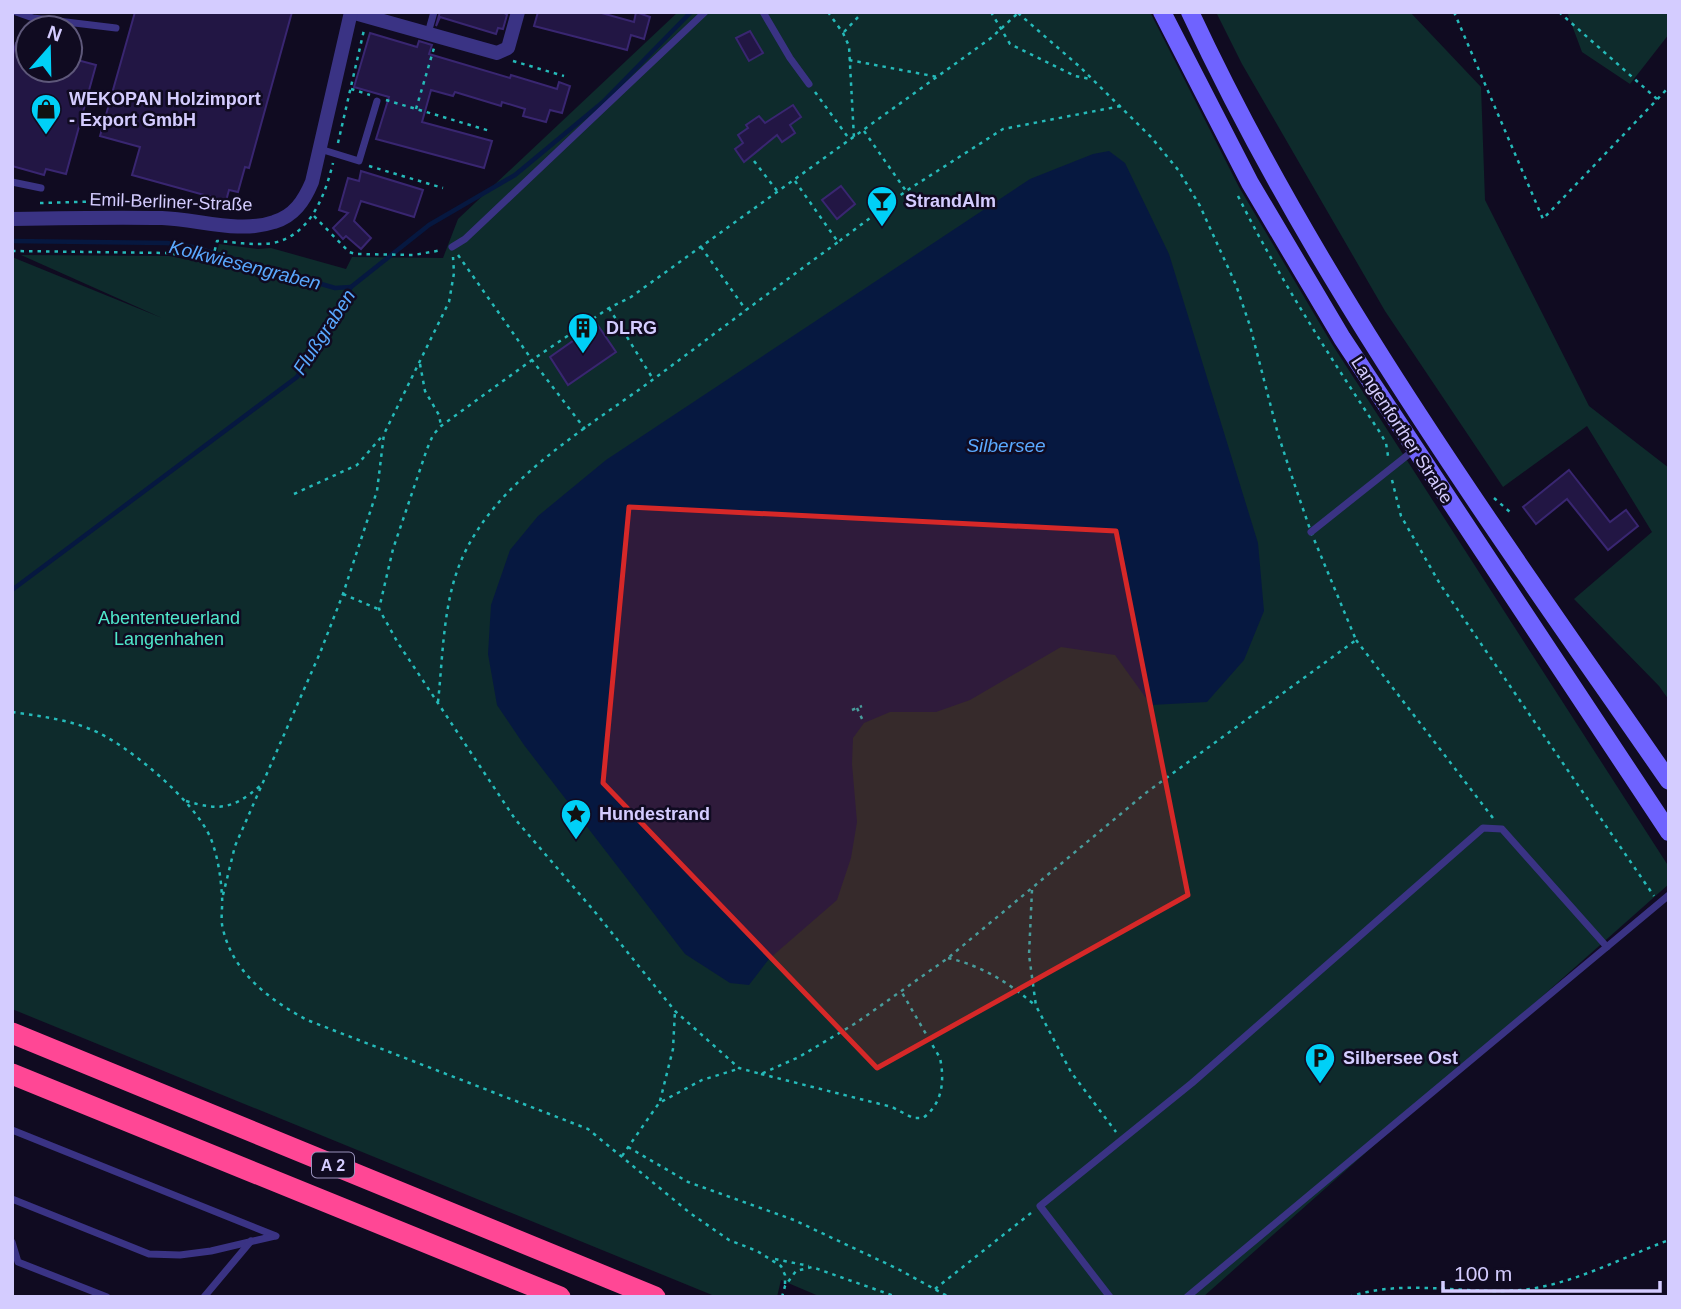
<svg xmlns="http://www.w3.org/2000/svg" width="1681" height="1309" font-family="Arial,sans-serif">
	<rect width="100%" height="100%" fill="#100b21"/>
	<g fill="#0e2b2c">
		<path d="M678,12H1150L1239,187L1332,344L1669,867V884L1203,1297H821L781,1280L777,1297H717L12,1009V257L162,318L21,255L169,256L214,265L219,244L258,249L271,248L346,269L352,257L443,258L458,219Z"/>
		<path d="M1216,12H1410L1481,87L1485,200L1589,406L1669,468V700L1659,686L1574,599L1652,532L1587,426L1503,487L1385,311L1242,64Z"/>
		<path d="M1567,12H1669V34L1630,84L1582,52Z"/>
	</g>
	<path fill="#061840" d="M1109,151L1125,163L1169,254L1258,543L1264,611L1244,660L1207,702L1151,705L1115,655L1061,647L970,700L936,712H890L864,723L853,738L852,764L857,822L851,858L837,900L769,959L749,985L730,983L685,954L524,745L497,705L488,654L491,605L510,550L538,516L606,460L1030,179L1093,154Z"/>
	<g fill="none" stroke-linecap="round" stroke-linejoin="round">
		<g stroke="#061840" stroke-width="4.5">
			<path d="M12,241L167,243L193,247L335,288L351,287"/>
			<path d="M12,590L297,377L351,287L429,225L515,175L603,102L691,12"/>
		</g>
	</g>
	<g fill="#221644" stroke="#392671" stroke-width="2">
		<path d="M135,12H292L249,168L245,167L238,192L229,190L226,201L132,175L140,147L100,136Z"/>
		<path d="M440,12H503L507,15L503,29L498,28L496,34L440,17L436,26Z"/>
		<path d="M538,12H598L634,22L636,12L650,17L644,39L631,35L627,50L534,26Z"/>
		<path d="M750,31L763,53L749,61L736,38Z"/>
		<path d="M370,33L417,47L419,41L432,45L429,54L510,78L511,75L557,89L559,82L570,86L562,113L550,110L546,122L523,116L525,109L502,102L501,106L455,92L453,96L431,90L422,122L492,141L484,168L376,139L389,97L354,87Z"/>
		<path d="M16,43L28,46V70H70V58L96,65L66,174L46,169L44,175L12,166V58Z"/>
		<path d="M793,105L801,117L790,125L795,133L782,142L777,135L744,162L735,149L743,143L738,135L748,128L746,125L759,116L765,123Z"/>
		<path d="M361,171L423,190L414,217L361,201L354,221L371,238L361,249L346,236L343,239L333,228L348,213L339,210L348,178L359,181Z"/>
		<path d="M841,186L855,204L837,219L822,200Z"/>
		<path d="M597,324L616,352L568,385L550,357Z"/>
		<path d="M1569,470L1610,522L1626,510L1638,526L1608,550L1567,499L1536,524L1523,507Z"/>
	</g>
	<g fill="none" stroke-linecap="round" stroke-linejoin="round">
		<g stroke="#25bab9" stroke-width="2.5" stroke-dasharray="3.5 5" stroke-linecap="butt">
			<path d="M828,12L843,33L849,46L854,138"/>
			<path d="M991,12L1010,44L1075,76L1090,79"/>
			<path d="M1454,12L1543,219L1669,87"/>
			<path d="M1559,12L1657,99"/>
			<path d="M1018,13L1080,67L1151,137L1179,171L1200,206L1236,285L1250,326L1278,434L1293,480L1311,532L1356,640L1147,792L948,958L856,1023L799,1057L761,1074L739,1068L675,1011L595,912L515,819L398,643L379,609L393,549L427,449L433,435L441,426L532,360L609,308L631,297L991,38Z"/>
			<path d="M844,32L859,16"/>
			<path d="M849,60L938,77"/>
			<path d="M513,61L564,76"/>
			<path d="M351,89L370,95"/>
			<path d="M815,92L850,140"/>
			<path d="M386,100L490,131"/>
			<path d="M416,109L434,48"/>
			<path d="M864,131L906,191"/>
			<path d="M338,143L364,30"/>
			<path d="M754,161L778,192"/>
			<path d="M369,166L443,188"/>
			<path d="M795,181L838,242L906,191L1003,129L1121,106"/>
			<path d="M1238,196C1279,278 1328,354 1379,431L1386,443L1388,456"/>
			<path d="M40,203L175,199L242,211"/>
			<path d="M314,216L349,252L356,254L414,255L442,250"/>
			<path d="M701,247L746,310"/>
			<path d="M12,251L168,253L212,262L217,241C235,242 255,246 273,243C311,235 325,195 333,163"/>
			<path d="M458,255L532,360L585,429"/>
			<path d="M609,308L653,379"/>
			<path d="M420,364L425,391L439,415L441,426"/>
			<path d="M1392,480L1401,516L1440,584L1654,896"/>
			<path d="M294,494L357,465L384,434"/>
			<path d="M1494,498L1510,512"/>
			<path d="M343,594L378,609"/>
			<path d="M1356,640L1493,818"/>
			<path d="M438,702C443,656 443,603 461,561C494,482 584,430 651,381C713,335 775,288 838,242"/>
			<path d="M857,708L864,723"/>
			<path d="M852,710L862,706"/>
			<path d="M12,712C39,716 65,719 90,729C128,744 196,802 211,839C218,857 221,878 222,897C223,907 220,919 223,929C233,973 270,1000 307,1020L588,1129L690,1213L729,1240L757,1251L781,1266L785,1275V1286"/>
			<path d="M186,801C220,811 233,809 260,786"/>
			<path d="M1032,890L1029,955L1036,1006L1071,1072L1116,1132"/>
			<path d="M223,895L235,846L320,653L343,594L377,491L384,434L449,302L454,273L453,257"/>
			<path d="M948,958C983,966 1009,983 1036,1006"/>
			<path d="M761,1074L892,1107L913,1118H923C942,1104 945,1082 940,1058L901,991"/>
			<path d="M660,1101L673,1049L675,1011"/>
			<path d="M628,1147L688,1182L794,1220L898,1269L949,1297"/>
			<path d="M622,1156L659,1103L702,1080L738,1069"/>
			<path d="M775,1259L809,1266"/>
			<path d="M935,1289L1031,1213"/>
			<path d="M782,1297L785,1286L796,1271L812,1267L897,1297"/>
			<path d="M1349,1297C1404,1278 1464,1295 1521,1290C1572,1285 1621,1258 1669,1240"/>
		</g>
		<g stroke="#3a3384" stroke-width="7">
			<path d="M16,12L33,18L116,28"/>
			<path d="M763,12L790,58L809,84"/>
			<path d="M428,33L434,12"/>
			<path d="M320,149L359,161L377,101"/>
			<path d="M12,182L41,188"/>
			<path d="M452,247L465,239L705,12"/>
			<path d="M1311,532L1414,450"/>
			<path d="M12,1130L276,1236"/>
			<path d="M12,1199L149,1254L180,1255L211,1251L275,1236"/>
			<path d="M12,1242L18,1262L107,1297"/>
			<path d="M204,1297L251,1241"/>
			<path d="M1110,1297L1040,1206L1192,1083L1483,828L1502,829L1607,947"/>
			<path d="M1187,1297L1669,895"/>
		</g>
		<g stroke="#3a3384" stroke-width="14">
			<path d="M351,12L497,53L508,48L518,12"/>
			<path d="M12,219C62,218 112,217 162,218C198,219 239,234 274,222C294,216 304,201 312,182L351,12"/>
		</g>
		<g stroke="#6f63ff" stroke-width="18">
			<path d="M1162,12L1250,183L1342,338L1669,832"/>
			<path d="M1190,12C1318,287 1497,532 1669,781"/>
		</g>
		<g stroke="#ff4795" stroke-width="21">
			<path d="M12,1033L655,1297"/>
			<path d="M12,1074L560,1297"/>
		</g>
	</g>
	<path fill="#d62828" fill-opacity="0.2" stroke="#d62828" stroke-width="5" stroke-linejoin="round" d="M629,507L1116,531L1188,895L877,1068L603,783Z"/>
	<defs>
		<g id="shop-pin" transform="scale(1.575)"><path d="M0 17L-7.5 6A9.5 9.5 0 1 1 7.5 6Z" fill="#00d0f7" stroke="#100b21"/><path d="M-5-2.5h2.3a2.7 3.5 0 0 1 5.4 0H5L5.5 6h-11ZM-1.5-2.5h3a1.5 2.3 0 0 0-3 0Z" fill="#111"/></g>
		<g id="bar-pin" transform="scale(1.575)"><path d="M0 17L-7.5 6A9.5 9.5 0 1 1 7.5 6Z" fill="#00d0f7" stroke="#100b21"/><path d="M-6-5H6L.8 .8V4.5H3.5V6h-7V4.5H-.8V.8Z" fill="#111"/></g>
		<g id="building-pin" transform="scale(1.575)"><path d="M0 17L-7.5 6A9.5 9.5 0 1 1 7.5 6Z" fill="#00d0f7" stroke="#100b21"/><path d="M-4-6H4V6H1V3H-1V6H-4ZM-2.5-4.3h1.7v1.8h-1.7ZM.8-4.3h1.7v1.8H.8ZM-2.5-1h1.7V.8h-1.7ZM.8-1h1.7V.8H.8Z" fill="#111"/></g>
		<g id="sight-pin" transform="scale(1.575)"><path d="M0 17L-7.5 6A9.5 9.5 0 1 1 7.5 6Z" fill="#00d0f7" stroke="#100b21"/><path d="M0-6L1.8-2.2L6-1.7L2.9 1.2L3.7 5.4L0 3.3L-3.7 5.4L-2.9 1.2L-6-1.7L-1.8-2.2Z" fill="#111"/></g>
		<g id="parking-pin" transform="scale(1.575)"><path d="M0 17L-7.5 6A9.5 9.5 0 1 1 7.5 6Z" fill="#00d0f7" stroke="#100b21"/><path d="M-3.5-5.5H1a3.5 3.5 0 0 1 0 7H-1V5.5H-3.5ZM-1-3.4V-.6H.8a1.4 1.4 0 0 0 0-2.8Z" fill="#111"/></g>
	</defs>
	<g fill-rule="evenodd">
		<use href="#shop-pin" x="46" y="109"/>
		<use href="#bar-pin" x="882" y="201"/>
		<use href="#building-pin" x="583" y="328"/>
		<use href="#sight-pin" x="576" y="814"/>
		<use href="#parking-pin" x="1320" y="1058"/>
	</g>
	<g text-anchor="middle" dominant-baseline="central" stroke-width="5" stroke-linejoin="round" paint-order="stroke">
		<rect fill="#100b21" stroke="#9992bc" stroke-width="2" x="312" y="1152.5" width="42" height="25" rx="5"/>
		<g font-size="16" font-weight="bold" fill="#d4ccff">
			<text x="333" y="1165">A 2</text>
		</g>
		<g font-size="18" font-weight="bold" fill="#d4ccff" stroke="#100b21" text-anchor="start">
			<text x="69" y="99">WEKOPAN Holzimport<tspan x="69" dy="21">- Export GmbH</tspan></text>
			<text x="905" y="201">StrandAlm</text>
			<text x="606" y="328">DLRG</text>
			<text x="599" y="814">Hundestrand</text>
			<text x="1343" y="1058">Silbersee Ost</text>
		</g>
		<g font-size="18" fill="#d4ccff" stroke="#100b21">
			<text transform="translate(171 202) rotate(2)">Emil-Berliner-Straße</text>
			<text transform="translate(1402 430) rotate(57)">Langenforther Straße</text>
		</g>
		<g font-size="18" fill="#4fe7ca" stroke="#100b21">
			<text x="169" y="618">Abententeuerland<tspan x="169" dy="21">Langenhahen</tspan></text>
		</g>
		<g font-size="19" font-style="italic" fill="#5aa9ff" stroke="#100b21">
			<text transform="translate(245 265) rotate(14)">Kolkwiesengraben</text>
			<text transform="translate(324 332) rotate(-57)">Flußgraben</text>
			<text x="1006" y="445">Silbersee</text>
		</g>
	</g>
	<rect width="1681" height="1309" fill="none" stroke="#d4ccff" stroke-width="28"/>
	<g transform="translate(49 49) rotate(20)"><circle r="33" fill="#100b21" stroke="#5e587a" stroke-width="2"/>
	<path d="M0-5L12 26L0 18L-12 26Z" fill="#00d0f7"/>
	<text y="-10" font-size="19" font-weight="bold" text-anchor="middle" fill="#d4ccff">N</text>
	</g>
	<path d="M1443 1281v10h217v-10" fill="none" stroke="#d4ccff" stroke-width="3.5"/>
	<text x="1454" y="1281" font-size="21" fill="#d4ccff" stroke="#100b21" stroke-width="5" paint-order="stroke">100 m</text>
</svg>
